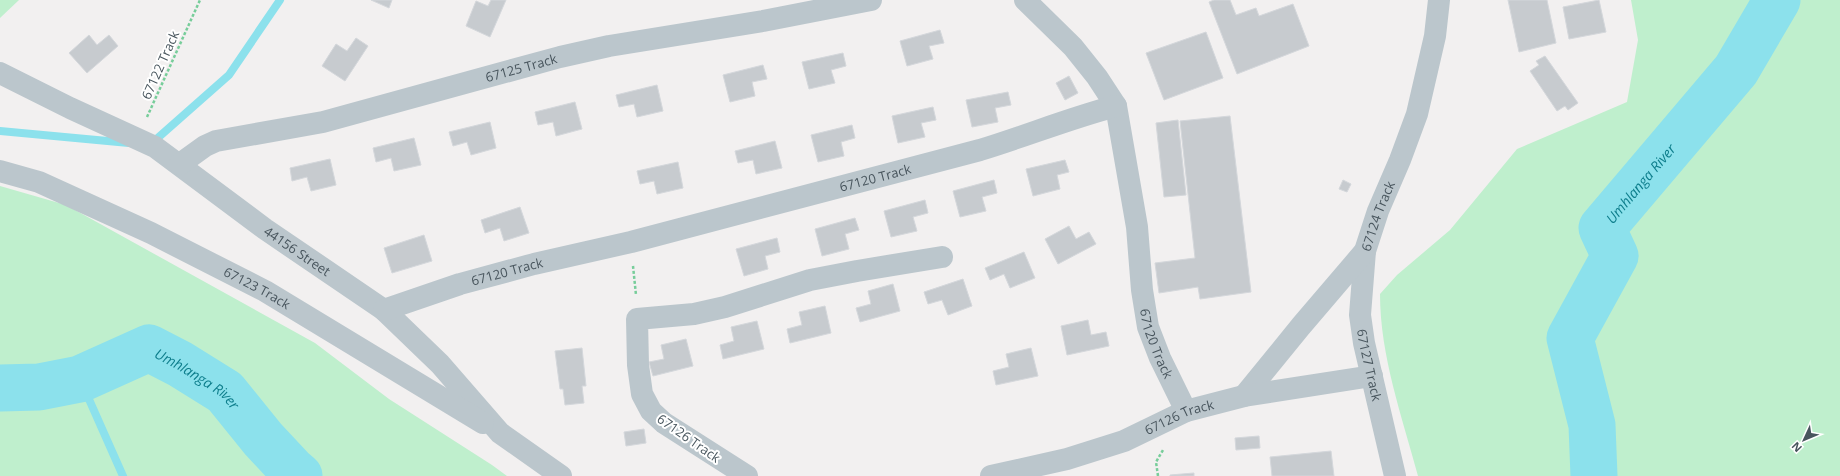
<svg xmlns="http://www.w3.org/2000/svg" width="1840" height="476" font-family="'Open Sans',sans-serif">
	<rect width="100%" height="100%" fill="#f2f0f0"/>
	<g fill="#bfefcd">
		<path d="M0,0H19L0,18Z"/>
		<path d="M1631,0H1840V476H1418C1402,416 1380,356 1380,294L1397,275L1450,230L1517,149L1627,102L1638,40Z"/>
		<path d="M0,186L66,205L315,343L389,399L492,465L507,476H0Z"/>
	</g>
	<g fill="none" stroke-linecap="round" stroke-linejoin="round">
		<g stroke="#8ce1ec" stroke-width="8">
			<path d="M0,131L129,143"/>
			<path d="M152,143L229,75L280,0"/>
			<path d="M80,379L123,476"/>
		</g>
		<g stroke="#8ce1ec" stroke-width="47">
			<path id="s1" d="M0,388L39,387L80,379L149,348L180,364L225,392L263,439L292,470L299,476"/>
			<path id="s2" d="M1594,476L1592,425L1570,338L1615,256L1602,228L1736,70L1777,0"/>
		</g>
	</g>
	<g fill="#c7cbcf" stroke="#d4d7db">
		<path d="M371,0H392L389,8Z"/>
		<path d="M491,0H506L490,37L466,26L476,1L488,6Z"/>
		<path d="M1214,0H1230L1236,15L1256,8L1259,16L1293,4L1309,46L1237,74L1209,2Z"/>
		<path d="M1508,0H1547L1556,43L1519,52Z"/>
		<path d="M1599,0L1606,32L1569,39L1563,7Z"/>
		<path d="M940,30L944,43L929,46L933,59L907,66L900,41Z"/>
		<path d="M1206,32L1223,78L1164,100L1146,53Z"/>
		<path d="M89,35L97,45L109,35L118,46L87,73L69,53Z"/>
		<path d="M356,38L368,46L345,81L322,66L336,44L347,51Z"/>
		<path d="M843,53L846,66L831,70L835,83L809,89L802,62Z"/>
		<path d="M1545,56L1578,103L1568,110L1565,106L1557,111L1530,71L1539,65L1536,61Z"/>
		<path d="M763,65L767,79L752,82L755,96L730,102L723,75Z"/>
		<path d="M1069,76L1078,93L1065,100L1056,83Z"/>
		<path d="M657,85L663,111L637,117L634,104L619,107L616,95Z"/>
		<path d="M1008,92L1011,105L995,108L998,122L972,127L966,100Z"/>
		<path d="M575,102L582,129L556,136L553,122L538,125L535,112Z"/>
		<path d="M933,107L936,120L921,123L925,137L898,143L892,116Z"/>
		<path d="M1230,116L1251,292L1200,299L1198,287L1159,293L1155,263L1195,258L1180,121Z"/>
		<path d="M1178,120L1186,195L1164,197L1156,123Z"/>
		<path d="M490,122L496,148L471,155L467,142L453,146L449,132Z"/>
		<path d="M852,125L855,138L841,142L844,156L818,162L811,135Z"/>
		<path d="M414,138L421,165L394,171L391,158L376,162L373,148Z"/>
		<path d="M775,141L782,168L756,174L753,160L738,163L735,151Z"/>
		<path d="M330,159L336,185L311,191L307,177L292,181L290,168Z"/>
		<path d="M1065,160L1069,172L1057,175L1060,189L1033,196L1026,169Z"/>
		<path d="M678,162L683,188L657,194L654,181L640,184L637,171Z"/>
		<path d="M994,180L997,193L982,197L986,211L960,217L953,191Z"/>
		<path d="M1343,180L1351,184L1347,192L1339,189Z"/>
		<path d="M925,200L928,213L913,217L917,231L891,237L884,211Z"/>
		<path d="M520,207L529,233L504,241L500,228L485,233L481,220Z"/>
		<path d="M855,218L859,230L845,234L849,249L822,256L815,229Z"/>
		<path d="M1069,226L1076,239L1089,232L1096,244L1058,264L1045,239Z"/>
		<path d="M424,235L432,261L392,273L384,248Z"/>
		<path d="M777,238L780,252L765,256L768,269L744,276L736,249Z"/>
		<path d="M1024,252L1035,278L1010,288L1004,274L990,280L985,268Z"/>
		<path d="M963,279L972,306L948,315L942,300L928,304L924,292Z"/>
		<path d="M893,284L900,311L860,322L856,308L871,304L868,291Z"/>
		<path d="M825,306L831,333L790,343L787,329L802,325L799,312Z"/>
		<path d="M1088,320L1091,335L1106,332L1109,346L1067,355L1061,326Z"/>
		<path d="M757,321L764,349L723,359L720,345L734,341L731,327Z"/>
		<path d="M686,339L693,366L653,376L649,362L664,359L661,345Z"/>
		<path d="M582,348L586,386H582L584,403L565,405L563,389H560L555,351Z"/>
		<path d="M1031,348L1038,376L996,385L993,371L1009,367L1006,354Z"/>
		<path d="M644,429L646,443L626,446L624,432Z"/>
		<path d="M1259,436L1260,448L1236,450L1235,438Z"/>
		<path d="M1331,451L1334,476H1272L1270,457Z"/>
		<path d="M1194,473V476H1170V475Z"/>
	</g>
	<g fill="none" stroke-linecap="round" stroke-linejoin="round">
		<g stroke="#77cd9a" stroke-width="2.5" stroke-dasharray="3 2" stroke-linecap="butt">
			<path d="M147,117L200,0"/>
			<path d="M633,266L636,295"/>
			<path d="M1158,476L1156,462L1163,450"/>
		</g>
		<g stroke="#bbc6cc" stroke-width="22">
			<path id="s3" d="M1025,0L1073,47L1097,77L1116,106L1137,227L1142,290L1148,327L1160,358L1186,411"/>
			<path id="s4" d="M0,73L70,108L155,147L265,229L384,310L440,364L500,433L561,476"/>
			<path id="s5" d="M180,164L205,146L216,141L323,122L560,57L609,46L763,21L871,0"/>
			<path id="s6" d="M0,171L39,182L151,233L265,291L483,423"/>
			<path id="s7" d="M1365,251L1360,315L1364,343L1395,476"/>
			<path id="s8" d="M384,310L460,284L534,264L631,242L980,150C1026,136 1070,118 1116,106"/>
			<path id="s9" d="M1244,396L1301,326L1365,251L1378,211L1400,160L1417,114L1435,36L1439,0"/>
			<path d="M747,476L664,423L651,411L642,394L638,365L637,319L694,314L725,307L810,280L857,271L942,257"/>
			<path id="s10" d="M991,476L1067,459L1124,441L1186,411L1244,396L1372,376"/>
		</g>
	</g>
	<g text-anchor="middle" dominant-baseline="central" stroke-width="4" stroke-linejoin="round" paint-order="stroke">
		<g font-size="13" fill="#48555d" stroke="#fff">
			<text transform="translate(160 65) rotate(-66)">67122 Track</text>
			<text stroke="none"><textPath href="#s5" startOffset="357">67125 Track</textPath></text>
			<text stroke="none"><textPath href="#s8" startOffset="509">67120 Track</textPath></text>
			<text stroke="none"><textPath href="#s9" startOffset="226">67124 Track</textPath></text>
			<text stroke="none"><textPath href="#s4" startOffset="348">44156 Street</textPath></text>
			<text stroke="none"><textPath href="#s8" startOffset="129">67120 Track</textPath></text>
			<text stroke="none"><textPath href="#s6" startOffset="283">67123 Track</textPath></text>
			<text stroke="none"><textPath href="#s3" startOffset="382">67120 Track</textPath></text>
			<text stroke="none"><textPath href="#s7" startOffset="115">67127 Track</textPath></text>
			<text stroke="none"><textPath href="#s10" startOffset="198">67126 Track</textPath></text>
			<text transform="translate(689 438) rotate(35)">67126 Track</text>
		</g>
		<g font-size="14" font-style="italic" fill="#0e7e8c" stroke="#fff">
			<text stroke="none"><textPath href="#s2" startOffset="324">Umhlanga River</textPath></text>
			<text stroke="none"><textPath href="#s1" startOffset="214">Umhlanga River</textPath></text>
		</g>
	</g>
	<g transform="translate(1804 440) rotate(226)" stroke="#ffffff" stroke-width="3" paint-order="stroke">
	<path d="M0-3L7 15L0 10L-7 15Z" fill="#48555d"/>
	<text y="-6" font-size="11" font-weight="bold" text-anchor="middle" fill="#48555d">N</text>
	</g>
</svg>
